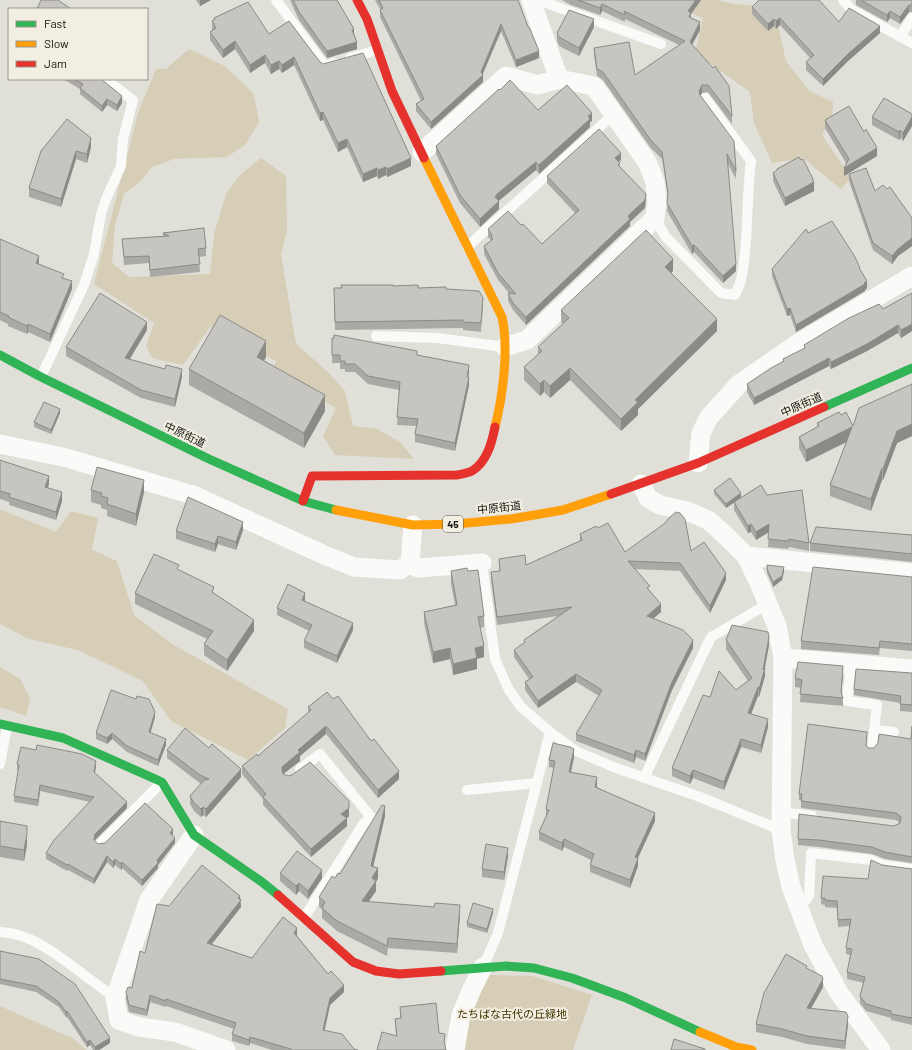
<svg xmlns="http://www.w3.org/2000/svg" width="912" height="1050" font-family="Barlow,'Noto Sans JP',sans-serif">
	<rect width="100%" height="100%" fill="#e0dfd8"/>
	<g fill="#d6ceb6">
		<path d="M661,0H717L733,4L750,5L778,26L786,61L809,91L833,102L832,116L822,135L851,178L841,189L803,158L772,163L754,123L750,92L695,53L703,18Z"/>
		<path d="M189,49L225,66L254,94L259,122L246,144L227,157L174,159L152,167L141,181L124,194L115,226L112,263L129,277L210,274L214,234L226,194L240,175L261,158L286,176L287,231L281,254L296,344L328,372L345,391L353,426L377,429L400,442L414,459L335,455L323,436L336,408L272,371L276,361L211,326L183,365L152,358L146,346L154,323L94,284L138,113L156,69H166Z"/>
		<path d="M0,509L56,532L71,511L98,518L92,550L117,561L134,615L172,644L288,709L285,728L248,760L171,721L143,681L78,650L29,639L0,624Z"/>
		<path d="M0,667L20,679L30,698L26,716L0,707Z"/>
		<path d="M488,975L532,976L592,995L573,1050H463L468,1016Z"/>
		<path d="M0,1006L74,1039L86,1050H0Z"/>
	</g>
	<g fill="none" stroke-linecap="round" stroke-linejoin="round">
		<g stroke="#fafaf9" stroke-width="10">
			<path d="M276,0L325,66L334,63"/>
			<path d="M538,0L661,44"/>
			<path d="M843,0L852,10L912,43"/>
			<path d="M900,37L912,18"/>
			<path d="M350,58L377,50"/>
			<path d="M655,218L665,236L721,293L735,295C738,289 741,282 742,275C749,237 746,199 751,161L705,98"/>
			<path d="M467,247L614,114"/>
			<path d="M376,336L437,338L505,347"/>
			<path d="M41,377L84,285L94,254L101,214L106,199L121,166L123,139L133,100L105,79"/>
			<path d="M482,563L495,659L509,690L521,707L550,732L576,751L616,768L700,797L781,830"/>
			<path d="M851,664L847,701L877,705L872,749"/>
			<path d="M874,730L894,732"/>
			<path d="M0,764L7,726"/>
			<path d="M300,769L320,754L371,817L364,823L304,918"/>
			<path d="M644,778L711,637L768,604"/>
			<path d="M467,790L537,783"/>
			<path d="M781,812L812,816"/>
			<path d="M100,844L162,782"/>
			<path d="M799,908L809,896L811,853L871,860L883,865L912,869"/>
			<path d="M0,932C29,933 52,951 75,968C88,978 102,988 115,998"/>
			<path d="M483,967L498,933L550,732"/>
		</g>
		<g stroke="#fafaf9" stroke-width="19">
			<path d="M531,0L559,79"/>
			<path d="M422,152L506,76L538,85L559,79L594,86L647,162L655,182L657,201L655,218L527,340L505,347"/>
			<path d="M0,444L63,457L193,495L322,554L354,567L400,570L410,563L418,568L482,563"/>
			<path d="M698,463L701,433L709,417L739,384L797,344L912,276"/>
			<path d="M641,484L648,498L660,505L687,511L708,520L724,534L746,556L760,585L777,626L783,658L781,830L785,860L791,887L813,945L839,993L881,1050"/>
			<path d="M746,556L912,573"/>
			<path d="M410,563L413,525"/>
			<path d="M783,658L912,669"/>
			<path d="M194,835L149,900L115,998L119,1020L139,1027L175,1032L226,1050"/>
			<path d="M455,1050L461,1015L472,989L483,967"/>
		</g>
		<g stroke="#30b455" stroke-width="9">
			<path d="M0,355L41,377L209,459L303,501L336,510"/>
			<path d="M824,407L912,368"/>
			<path d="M0,724L63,738L162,782L194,835L262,882L278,895"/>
			<path d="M441,971L506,966L534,968L572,978L626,998L700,1032"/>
		</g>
		<g stroke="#ff9f0a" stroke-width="9">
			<path d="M424,158L502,317C509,349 503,395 495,427"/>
			<path d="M336,510L413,525L456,524L511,519L563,510L611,494"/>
			<path d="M700,1032L736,1047L752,1050"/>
		</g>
		<g stroke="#e5322d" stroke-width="9">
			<path d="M357,0L367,19L392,91L424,158"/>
			<path d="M611,494L698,463L824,407"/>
			<path d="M303,501L312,476L457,475C462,474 468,473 472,471C487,462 492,442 495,427"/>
			<path d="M278,895L353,962L376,971L399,974L441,971"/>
		</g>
	</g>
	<g fill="#aba9a5">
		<path d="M196,0H211L200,6Z"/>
		<path d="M290,0H337L354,35L357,49L327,58L299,20Z"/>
		<path d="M375,0H518L539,58L516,67L501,31L483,74V82L431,129L416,111V104L421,101L380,17V9Z"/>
		<path d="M562,0H701L691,14V18L700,30L692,44L732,116V124L708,92L702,93L700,95L736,171V179L727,162L736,271L723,283L694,252L692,254L667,211L668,197L662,159L650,147L603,80L597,76L594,55V48L635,75L679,45L625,19V22L602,11L600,15L571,5Z"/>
		<path d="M856,0H912V12H909L900,24L890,18L887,22L856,5Z"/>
		<path d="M752,7L839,22L880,33L848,61L823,86L806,70V62L810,58L780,25L776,29L774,26L768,31L752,14Z"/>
		<path d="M214,18L269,34L320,62L411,166L387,177L386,175L378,179L377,176L363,182L347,147L338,152L323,120L320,121L294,65L282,73L279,69L271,74L265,63L250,73L235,49L223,58L210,40V32L212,30V21L214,19Z"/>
		<path d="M594,27L579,56L559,46L557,41V33Z"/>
		<path d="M63,79H101L122,103L117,111L107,105L102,112L80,94V89Z"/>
		<path d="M500,90L538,110L592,121L590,122V127L539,174L536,170L499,201V209L480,227L460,203L436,154V146Z"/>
		<path d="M912,114V126L903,141L900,138L899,140L872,125V117Z"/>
		<path d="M825,120L877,156L844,176L846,163L825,128Z"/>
		<path d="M91,147L87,163L76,159L61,207L29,197V188L41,151Z"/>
		<path d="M621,160L619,162L620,167L646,201L645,208L630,222V226L526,325L513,310L508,301V293H509L498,280L484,254V246L491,241V240L488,237V229L521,225L542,244L575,213L547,183V176Z"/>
		<path d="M801,160L813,181L814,191L785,206L773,181V173L777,171V169Z"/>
		<path d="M849,174L875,191L912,218V246L898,256L892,264L873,250L849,181Z"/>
		<path d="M163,233L206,248V256L199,257L200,272L150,277L149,263L124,265L122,239L163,236Z"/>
		<path d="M808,233L860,270L867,288L865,290V291L796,332L790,315L787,316L772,276V269Z"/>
		<path d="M0,239L39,264L64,278L72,289L50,342L28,332L27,334L8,326V324L0,320Z"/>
		<path d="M673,271L671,273L717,331L638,409V415L621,431L570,380L550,398L544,392L540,396L524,380V367L538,354V347L563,324L561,322V310Z"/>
		<path d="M393,286L418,288L446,289L483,306L481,332L463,330V328L335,330L334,288Z"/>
		<path d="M912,293V331L901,338L898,333L867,351L831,369L829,366L754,405L747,392V384L783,362V359L804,349V345L883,309Z"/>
		<path d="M147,330L129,360L182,377L175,407L141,398L66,356V347Z"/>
		<path d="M332,338L417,356L469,372L468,377L469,385L455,451L415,442V434L416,426L397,425L399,390L368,384L355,372H345V369H340V363H332Z"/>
		<path d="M266,357L264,361L325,411L304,448L189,385V369Z"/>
		<path d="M912,384V436L897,443L883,480H882L871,511L830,496V485L847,442L806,462L799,448V437L817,427V423L841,415L853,426Z"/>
		<path d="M60,413L51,434L34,427V422Z"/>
		<path d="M0,460L49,484L48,487L62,501L56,520L9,505V502L0,499Z"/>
		<path d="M91,490L144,492L136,526L107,516V510L101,508V505L91,502Z"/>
		<path d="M714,490L741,497L767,495L809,543V551L789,547L788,549L768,547L769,532L756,540L751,532L748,533L734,510V503L726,508L714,494Z"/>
		<path d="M598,528L625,552L691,551L726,580L710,613L680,571L635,569L650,591L661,612L653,618L693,648L672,690L645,761L636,757L634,763L576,741V734L599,696L576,682L538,708L525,690V682L529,679L514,657V650L524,643V640L558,616L497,625L491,580V572L499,571V559L526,565L580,541V534Z"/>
		<path d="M243,530L236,550L218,544L215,552L176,539V531Z"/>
		<path d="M912,535V562L810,551V543Z"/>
		<path d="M767,565L784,571L782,580L773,587L767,573Z"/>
		<path d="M179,570L214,593L254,631L227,671L204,655V644L207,639L135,604V593Z"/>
		<path d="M451,571H468L484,616V627L480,628L484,657L477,659V669L453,675L450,659L433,663L424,623V612L455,605L451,583Z"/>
		<path d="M912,581V651L880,648L879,655L801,649V641Z"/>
		<path d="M305,600V601L353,630L337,663L304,648V641L309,631L277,615V608Z"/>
		<path d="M726,640L769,645L765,668V676L759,697L758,696L751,714L768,727L761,753L741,747L724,790L693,778L690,784L672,776V768L710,697L736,690L748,681L726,649Z"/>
		<path d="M912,673V712L900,711V703L854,695V689Z"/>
		<path d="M843,674L841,694L843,698V706L800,702L801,688L795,687V678Z"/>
		<path d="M308,707L399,779L378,798L326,734L300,756V761L283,774L349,816L347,818V826L311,857L263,805V799L242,774V766L258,756L308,713Z"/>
		<path d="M155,717L150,733L166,745L158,766L127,752L112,739L107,744L96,739V733Z"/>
		<path d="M912,726V863L885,859L872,854L819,847L798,845V839L894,826L900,823L896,820L801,808V800H799V794L866,745L868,748H874L911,739Z"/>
		<path d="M167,750L241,777L206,817L203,815L201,817L194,811L190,804V796L201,784L167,758Z"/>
		<path d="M574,757L571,773L597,785V787L655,821L638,858V866L630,888L590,872V865L591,860L564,847L562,851L539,840V832L546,817V809L554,768L549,767V760Z"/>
		<path d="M17,764L96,766L95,773L127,808L95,840V841L98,844L173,835L175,843L158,865V868L142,886L122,868L121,870L115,865L113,868L107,862L94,884L68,870L67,871L46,859V853L90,802L40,791L38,806L14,802V796L19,770H17Z"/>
		<path d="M385,816L373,867L378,878L376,882V891L368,902L460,914L457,953L388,948L387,956L337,931L322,918V909L319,907V897L335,878L340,874Z"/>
		<path d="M0,821L27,845L24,861L0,857Z"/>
		<path d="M508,856L504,880L482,877V869Z"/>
		<path d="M882,865L912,869V1025L891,1020V1018L866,1011L860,1003V996L864,983L847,979V972L850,955L846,954V948L850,926L838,927L837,908L825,907V905L821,904V898L868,879Z"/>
		<path d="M280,873L322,878L308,899L299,891L296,895L280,881Z"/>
		<path d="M240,899L241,907L212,944L252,958L297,935V936L328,974L344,992L330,1005L325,1030L354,1049L358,1050H272L250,1043L249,1046L232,1041V1034L234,1029L166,1006V1007L150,1002L147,1016L129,1012L126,999V992L132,988L145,953L169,906Z"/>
		<path d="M493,913L487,933L467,927V923Z"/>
		<path d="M0,951L110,1043L99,1050H93L90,1045L87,1047L67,1017H66L59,1007L36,992L0,984Z"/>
		<path d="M807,968L823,987L811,1008L848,1024L845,1049L807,1044L782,1037L756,1032V1024Z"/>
		<path d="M400,1007L439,1033L445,1041L396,1035L395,1019L400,1018Z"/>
	</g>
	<g fill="#8b8a86">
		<path d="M200,0H211L200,6Z"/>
		<path d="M696,0H701L691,14V20L689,17L688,11Z"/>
		<path d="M602,4V11L600,15V8Z"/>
		<path d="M909,5V12L900,24V17Z"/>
		<path d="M890,11V18L887,22V15Z"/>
		<path d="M780,18V25L776,29V21Z"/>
		<path d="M594,19V27L579,56V48Z"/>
		<path d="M774,19V26L768,31V24Z"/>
		<path d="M700,22V30L690,49V42Z"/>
		<path d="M501,24V31L482,75H483V82L431,129V122L481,72Z"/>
		<path d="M880,26V33L848,61L823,86V79L848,54Z"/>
		<path d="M354,29V36L352,30Z"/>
		<path d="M235,41V49L223,58V50Z"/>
		<path d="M357,42V49L327,58V51Z"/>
		<path d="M539,51V58L516,67V60Z"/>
		<path d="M265,55V63L250,73V65Z"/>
		<path d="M294,57V65L282,73V65Z"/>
		<path d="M279,61V69L271,74V65Z"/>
		<path d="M702,85V93L699,98V91Z"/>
		<path d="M122,96V103L117,111V105Z"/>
		<path d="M107,99V105L102,112V106Z"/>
		<path d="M323,112V120L320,121V113Z"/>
		<path d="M592,113V121L590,122V127L539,174V165Z"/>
		<path d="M912,117V126L903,141V133Z"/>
		<path d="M900,130V138L899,140V132Z"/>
		<path d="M91,138V147L87,163V154Z"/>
		<path d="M347,139V147L338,152V143Z"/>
		<path d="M877,148V156L844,176V168Z"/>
		<path d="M76,151V159L61,207V199Z"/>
		<path d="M621,153V160L615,165V158Z"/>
		<path d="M411,158V166L387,177V169Z"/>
		<path d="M536,162V170L497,202L499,201V209L480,227V219L497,194Z"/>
		<path d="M386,167V175L378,179V170Z"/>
		<path d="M377,168V176L363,182V174Z"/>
		<path d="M812,179H813V183L814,182V191L785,206V198Z"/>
		<path d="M646,194L645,208L630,222V226L526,325V317L628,216Z"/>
		<path d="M912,238V246L898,256L892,264V256L898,249Z"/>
		<path d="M694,245V252L692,254V246Z"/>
		<path d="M39,256V264L36,263Z"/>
		<path d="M673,259V271L665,279V267Z"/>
		<path d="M736,264V271L723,283V276Z"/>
		<path d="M72,281V289L50,342V334Z"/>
		<path d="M867,281V288L865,290V291L796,332V325Z"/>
		<path d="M790,308V315L787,316V309Z"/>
		<path d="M717,319V331L638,409V415L621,431V419L635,400Z"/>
		<path d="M147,322V330L125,367V358Z"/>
		<path d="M28,324V332L27,334V326Z"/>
		<path d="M912,324V331L901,338V330Z"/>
		<path d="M898,325V333L867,351L831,369V362Z"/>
		<path d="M266,341V357L257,373V357Z"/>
		<path d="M829,358V366L754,405V398Z"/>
		<path d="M469,365V372L467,385V377Z"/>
		<path d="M570,368V380L550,398V386Z"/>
		<path d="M182,369V377L175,407V399Z"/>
		<path d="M469,377V385L455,451V443Z"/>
		<path d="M544,380V392L540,396V384Z"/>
		<path d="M325,395V411L304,448V433Z"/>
		<path d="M60,409V413L51,434V430Z"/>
		<path d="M912,424V436L897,443L883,480V469L897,431Z"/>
		<path d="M852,427V439L806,462V450Z"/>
		<path d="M882,468V480L871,511V499Z"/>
		<path d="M49,476V484L45,495V487Z"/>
		<path d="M144,480V492L136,526V514Z"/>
		<path d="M62,492V501L56,520V512Z"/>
		<path d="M741,493V497L726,508V504Z"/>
		<path d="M243,522V530L236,550V542Z"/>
		<path d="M751,524V532L748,533V526Z"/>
		<path d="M769,524V532L756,540V532Z"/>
		<path d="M218,536V544L215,552V544Z"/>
		<path d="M784,567V571L782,580L773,587V582Z"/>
		<path d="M726,573V580L710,613V606Z"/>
		<path d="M305,593V600L302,607V600Z"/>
		<path d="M661,604V612L647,624V616Z"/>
		<path d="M254,620V631L227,671V660Z"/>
		<path d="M353,623V630L337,663V656Z"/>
		<path d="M769,637V645L764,671L765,668V676L759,697V689Z"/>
		<path d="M693,640V648L672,690L645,761V754L672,682Z"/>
		<path d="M484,646V657L477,659V669L453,675V664L475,648Z"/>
		<path d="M450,648V659L433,663V652Z"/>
		<path d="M843,666V674L841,697V692Z"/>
		<path d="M576,674V682L538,708V701Z"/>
		<path d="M758,687V696L748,722V713Z"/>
		<path d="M155,712V717L149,738V732Z"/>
		<path d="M768,719V727L761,753V745Z"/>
		<path d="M326,726V734L300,756V761L282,775V767L298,750Z"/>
		<path d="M112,733V739L107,744V738Z"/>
		<path d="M166,739V745L158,766V760Z"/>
		<path d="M741,739V747L724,790V782Z"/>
		<path d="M574,749V757L569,780V772Z"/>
		<path d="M636,750V757L634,763V755Z"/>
		<path d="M96,761V766L94,778V772Z"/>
		<path d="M241,769V777L206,817V809Z"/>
		<path d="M693,770V778L690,784V776Z"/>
		<path d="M399,771V779L378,798V790Z"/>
		<path d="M597,777V785L595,795V787Z"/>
		<path d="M40,785V791L38,806V800Z"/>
		<path d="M127,802V808L95,840L94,846V840L95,834Z"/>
		<path d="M385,806V816L371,876V866Z"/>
		<path d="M203,807V815L201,817V809Z"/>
		<path d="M349,808V816L347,818V826L311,857V849L341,814Z"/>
		<path d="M655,813V821L635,864V857Z"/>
		<path d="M173,829V835L170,833Z"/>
		<path d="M27,834V845L24,861V850Z"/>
		<path d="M175,838V843L158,865V868L142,886V880Z"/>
		<path d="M564,839V847L562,851V843Z"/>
		<path d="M508,848V856L504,880V872Z"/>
		<path d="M107,856V862L94,884V879Z"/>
		<path d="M638,858V866L630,888V880Z"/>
		<path d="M115,859V865L113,868V862Z"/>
		<path d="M122,862V868L121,870V864Z"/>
		<path d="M378,868V878L376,882V891L362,911V901L372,878Z"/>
		<path d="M322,870V878L308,899V891Z"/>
		<path d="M299,883V891L296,895V886Z"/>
		<path d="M240,896L241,907L207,950V943Z"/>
		<path d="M460,905V914L457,953V944Z"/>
		<path d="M493,909V913L487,933V929Z"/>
		<path d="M297,928V935L294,939V933Z"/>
		<path d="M823,979V987L807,1016V1008Z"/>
		<path d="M344,985V992L330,1005L323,1036V1030L330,998Z"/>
		<path d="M150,995V1002L147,1016V1010Z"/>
		<path d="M67,1011V1017H66V1012Z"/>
		<path d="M848,1016V1024L845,1049V1041Z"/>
		<path d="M250,1037V1043L249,1046V1040Z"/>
		<path d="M110,1038V1043L99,1050H95V1047Z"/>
		<path d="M90,1040V1045L87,1047V1042Z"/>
	</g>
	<g fill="#c7c5c0" stroke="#8b8a86">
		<path d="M41,0H58L71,9H37Z"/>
		<path d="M293,0H337L354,29L352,30L357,42L327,51L299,12Z"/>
		<path d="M379,0H518L528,27H529L539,51L516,60L501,24L481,72L483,75L431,122L416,104L424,99L380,10L383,8Z"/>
		<path d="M578,0H696L688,11L691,13L689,17L700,22L690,42L713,68L715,66L729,86L732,116L708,85H702L699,91L700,95L734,141L736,171L727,154L736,264L723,276L694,245L692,246L667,203L668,193L662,152L650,139L603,72L597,69L594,48L629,42L635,75L685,41L624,11L625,15L602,4L600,8Z"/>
		<path d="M759,0H819L839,22L849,8L880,26L848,54L823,79L806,62L814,55L780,18L776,21L774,19L768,24L752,7Z"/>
		<path d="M861,0H912V5H909L900,17L890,11L887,15Z"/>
		<path d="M248,2L269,34L289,21L320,62L323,64L363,53L411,158L387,169L386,167L378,170L377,168L363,174L347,139L338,143L323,112L320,113L294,57L282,65L279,61L271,65L265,55L250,65L235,41L223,50L210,32L216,28L212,21L215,19L214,18Z"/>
		<path d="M569,10L594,19L579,48L559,37L557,33Z"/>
		<path d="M74,79H101L122,96L117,105L107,99L102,106L80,88L83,84Z"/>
		<path d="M510,80L538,110L567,85L592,113L588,116L590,119L539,165L536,162L497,194L495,197L499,201L480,219L460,195L436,146L499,89L500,90Z"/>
		<path d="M884,98L912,114V117L903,133L900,130L899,132L872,117Z"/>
		<path d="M849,106L864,132L866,129L877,148L844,168L849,159L825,120Z"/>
		<path d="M67,119L91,138L87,154L76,151L61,199L29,188L41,151Z"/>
		<path d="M599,129L621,153L615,158L620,163L618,165L646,194L645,200L628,216L630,219L526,317L513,303L508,293L516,294L498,273L484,246L493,239L491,236L492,235L488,229L508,211L521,225L523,224L542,244L579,210L547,176Z"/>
		<path d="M799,157L801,160L803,159L813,179H812L814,182L785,198L773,173L777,170V169Z"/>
		<path d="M866,168L875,191L883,185L887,189L890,187L912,218V238L898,249L892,256L873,243L849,174Z"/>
		<path d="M832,221L855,257L860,268H859L867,281L864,283L865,284L796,325L790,308L787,309L772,269L806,229L808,233Z"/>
		<path d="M204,228L206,248L198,249L200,264L150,270L149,256L124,257L122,239L169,236L163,233Z"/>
		<path d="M646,230L673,259L665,267L717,319L635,400L638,402L621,419L570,368L550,386L544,380L540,384L524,367L542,351L538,347L569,318L561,310Z"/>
		<path d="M0,239L39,256L36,263L64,274L62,278L72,281L50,334L28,324L27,326L8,317L9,316L0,312Z"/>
		<path d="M341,285H393V286L418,285V288L446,287V289L479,291L483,298L481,323L463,322V320L335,322L334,288H342Z"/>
		<path d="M100,293L147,322L125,358L165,369L166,365L182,369L175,399L141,390L66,347Z"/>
		<path d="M912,293V324L901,330L898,325L867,344L831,362L829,358L754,398L747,384L771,368L784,361L783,359L805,348L804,345L849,318L879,304L883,309Z"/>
		<path d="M220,315L266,341L257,357L325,395L304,433L189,369Z"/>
		<path d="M334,335L417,351V355L469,365L467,377H469L455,443L415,434L418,419L397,417L400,382L368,376L355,364H345V361H340V355H332V338H334Z"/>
		<path d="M912,384V424L897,431L883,469L882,468L871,499L830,485L852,427L806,450L799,437L819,426L817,423L839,412L841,415L846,412L853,426L859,408Z"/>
		<path d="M44,402L60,409L51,430L34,422Z"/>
		<path d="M0,460L12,464L49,476L45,487L62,492L56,512L9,497L10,494L0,491Z"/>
		<path d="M97,467L144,480L136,514L107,504L108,498L101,496L102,493L91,490Z"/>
		<path d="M730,478L741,493L726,504L714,490Z"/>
		<path d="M761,485L767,495L802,490L809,543L789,539L788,541L768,539L769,524L756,532L751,524L748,526L734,502Z"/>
		<path d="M188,497L243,522L236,542L218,536L215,544L176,531Z"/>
		<path d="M676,512L680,513L685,519L691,551L704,542L726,573L710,606L680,563L628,561L650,586L647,588L661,604L647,616L683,630L693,640L672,682L645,754L636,750L634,755L576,734L602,690L576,674L538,701L525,682L533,677L514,650L525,642L524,640L572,607L497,617L491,572L500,571L499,559L525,555L526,565L582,540L580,534L596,526L598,528L608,523L625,552L664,524L670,517Z"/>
		<path d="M816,527L912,535V554L810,543Z"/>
		<path d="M154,554L179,565L177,569L214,587L212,592L254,620L227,660L204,644L213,631L135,593Z"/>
		<path d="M767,565L784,567L782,576L773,582L767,569Z"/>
		<path d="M813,567L912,577V644L880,641L879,648L801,641Z"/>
		<path d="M467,568L468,571L478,570L484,616L478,617L484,646L475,648L477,658L453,664L450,648L433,652L424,612L457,605L451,571Z"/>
		<path d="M288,584L305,593L302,600L353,623L337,656L304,641L312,625L277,608Z"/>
		<path d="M732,625L768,632L769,637L763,670L765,668L759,689L758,687L748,713L768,719L761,745L741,739L724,782L693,770L690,776L672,768L703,695L710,697L719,671L736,690L752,678L726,640Z"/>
		<path d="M798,662L843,666L841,692L843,698L800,694L802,680L795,678Z"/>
		<path d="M856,669L912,673V705L900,704L901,696L854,689Z"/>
		<path d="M111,690L136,699L137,696L149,699L155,712L149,732L166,739L158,760L127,746L112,733L107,738L96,733Z"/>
		<path d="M327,692L333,699L338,696L371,741L374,739L399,771L378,790L326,726L298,750L300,752L282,767V771L283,774L288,776L292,775L310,762L349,801V808L341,814L347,818L311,849L263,797L266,794L242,766L257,754L258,756L311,710L308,707Z"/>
		<path d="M808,724L867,732L866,745L868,748H874L878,743L879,734L911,739L912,726V857L885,852L872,847L819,840L798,839L799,814L894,826L900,823L901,817L896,813L801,801L802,794H799Z"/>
		<path d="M185,728L209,748L212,744L241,769L206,809L203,807L201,809L194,803L190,796L204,780L209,779L200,775L167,750Z"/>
		<path d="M553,743L570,747L574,749L569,772L597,777L595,787L655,813L635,857L638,858L630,880L590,865L594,854L564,839L562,843L539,832L549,810L546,809L555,761L549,760Z"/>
		<path d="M37,745L82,754L96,761L94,772L127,802L95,834L94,840L98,844L105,843L145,803L173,829L170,833L175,838L157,860L158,863L142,880L122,862L121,864L115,859L113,862L107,856L94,879L68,864L67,865L46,853L54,840L94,797L40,785L38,800L14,796L19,765L17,764L21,747L36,750Z"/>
		<path d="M382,805L385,806L371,866L378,868L372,878L376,881L362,901L434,907L435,903L460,905L457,944L388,938L387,946L337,921L322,908L325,902L319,897L332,876L335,878L338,873L340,874Z"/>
		<path d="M0,821L27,826V834L24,850L0,846Z"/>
		<path d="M486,844L508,848L504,872L482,869Z"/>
		<path d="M297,851L322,870L308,891L299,883L296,886L280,873Z"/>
		<path d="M871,860L882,865L912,869V1018L891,1014V1011L866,1004L860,996L865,977L847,972L852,949L846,948L851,919L838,920L837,901L825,900V898H821L823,876L868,879Z"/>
		<path d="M202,865L240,896L238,898L241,900L207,943L252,958L283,917L297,928L294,933L328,974L331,971L344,985L330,998L323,1030L342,1034L354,1049L358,1050H291V1049L250,1037L249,1040L232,1034L236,1023L166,999V1001L150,995L147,1010L129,1005L126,992L128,987L132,988L140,951L145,953L157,904L169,906Z"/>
		<path d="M473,903L493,909L487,929L467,923Z"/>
		<path d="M0,951L39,959L75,984L110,1038L95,1047L90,1040L87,1042L67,1011L66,1012L59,1002L36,986L0,979Z"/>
		<path d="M786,954L807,966L806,968L822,976L823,979L807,1008L846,1012L848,1016L845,1041L807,1036L782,1029L756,1024L764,993Z"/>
		<path d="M436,1003L439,1033L445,1034L444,1042L446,1050H377L382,1032L397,1036L395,1019L401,1018L400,1007Z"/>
		<path d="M674,1039L705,1049V1050H671Z"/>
	</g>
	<g text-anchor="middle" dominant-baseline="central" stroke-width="4" stroke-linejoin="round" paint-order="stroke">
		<rect fill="#f2eee1" stroke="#56544d" stroke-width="1" x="443" y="516" width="20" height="16" rx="3"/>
		<g font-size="10" font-weight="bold" fill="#13120d">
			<text x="453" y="524">45</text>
		</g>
		<g font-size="11" fill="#13120d" stroke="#f2eee1">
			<text transform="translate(801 404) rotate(-24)">中原街道</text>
			<text transform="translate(185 434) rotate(26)">中原街道</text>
			<text transform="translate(499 507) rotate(-6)">中原街道</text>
		</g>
		<g font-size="11" fill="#413300" stroke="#f2eee1">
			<text x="512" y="1013">たちばな古代の丘緑地</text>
		</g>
	</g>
	<rect x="8" y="8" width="140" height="72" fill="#f2eee1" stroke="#99968c"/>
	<rect x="16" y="21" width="20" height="6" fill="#30b455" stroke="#99968c"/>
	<text x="44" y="28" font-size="12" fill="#13120d">Fast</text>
	<rect x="16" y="41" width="20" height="6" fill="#ff9f0a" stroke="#99968c"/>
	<text x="44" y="48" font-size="12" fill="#13120d">Slow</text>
	<rect x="16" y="61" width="20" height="6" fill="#e5322d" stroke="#99968c"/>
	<text x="44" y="68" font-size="12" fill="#13120d">Jam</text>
</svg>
